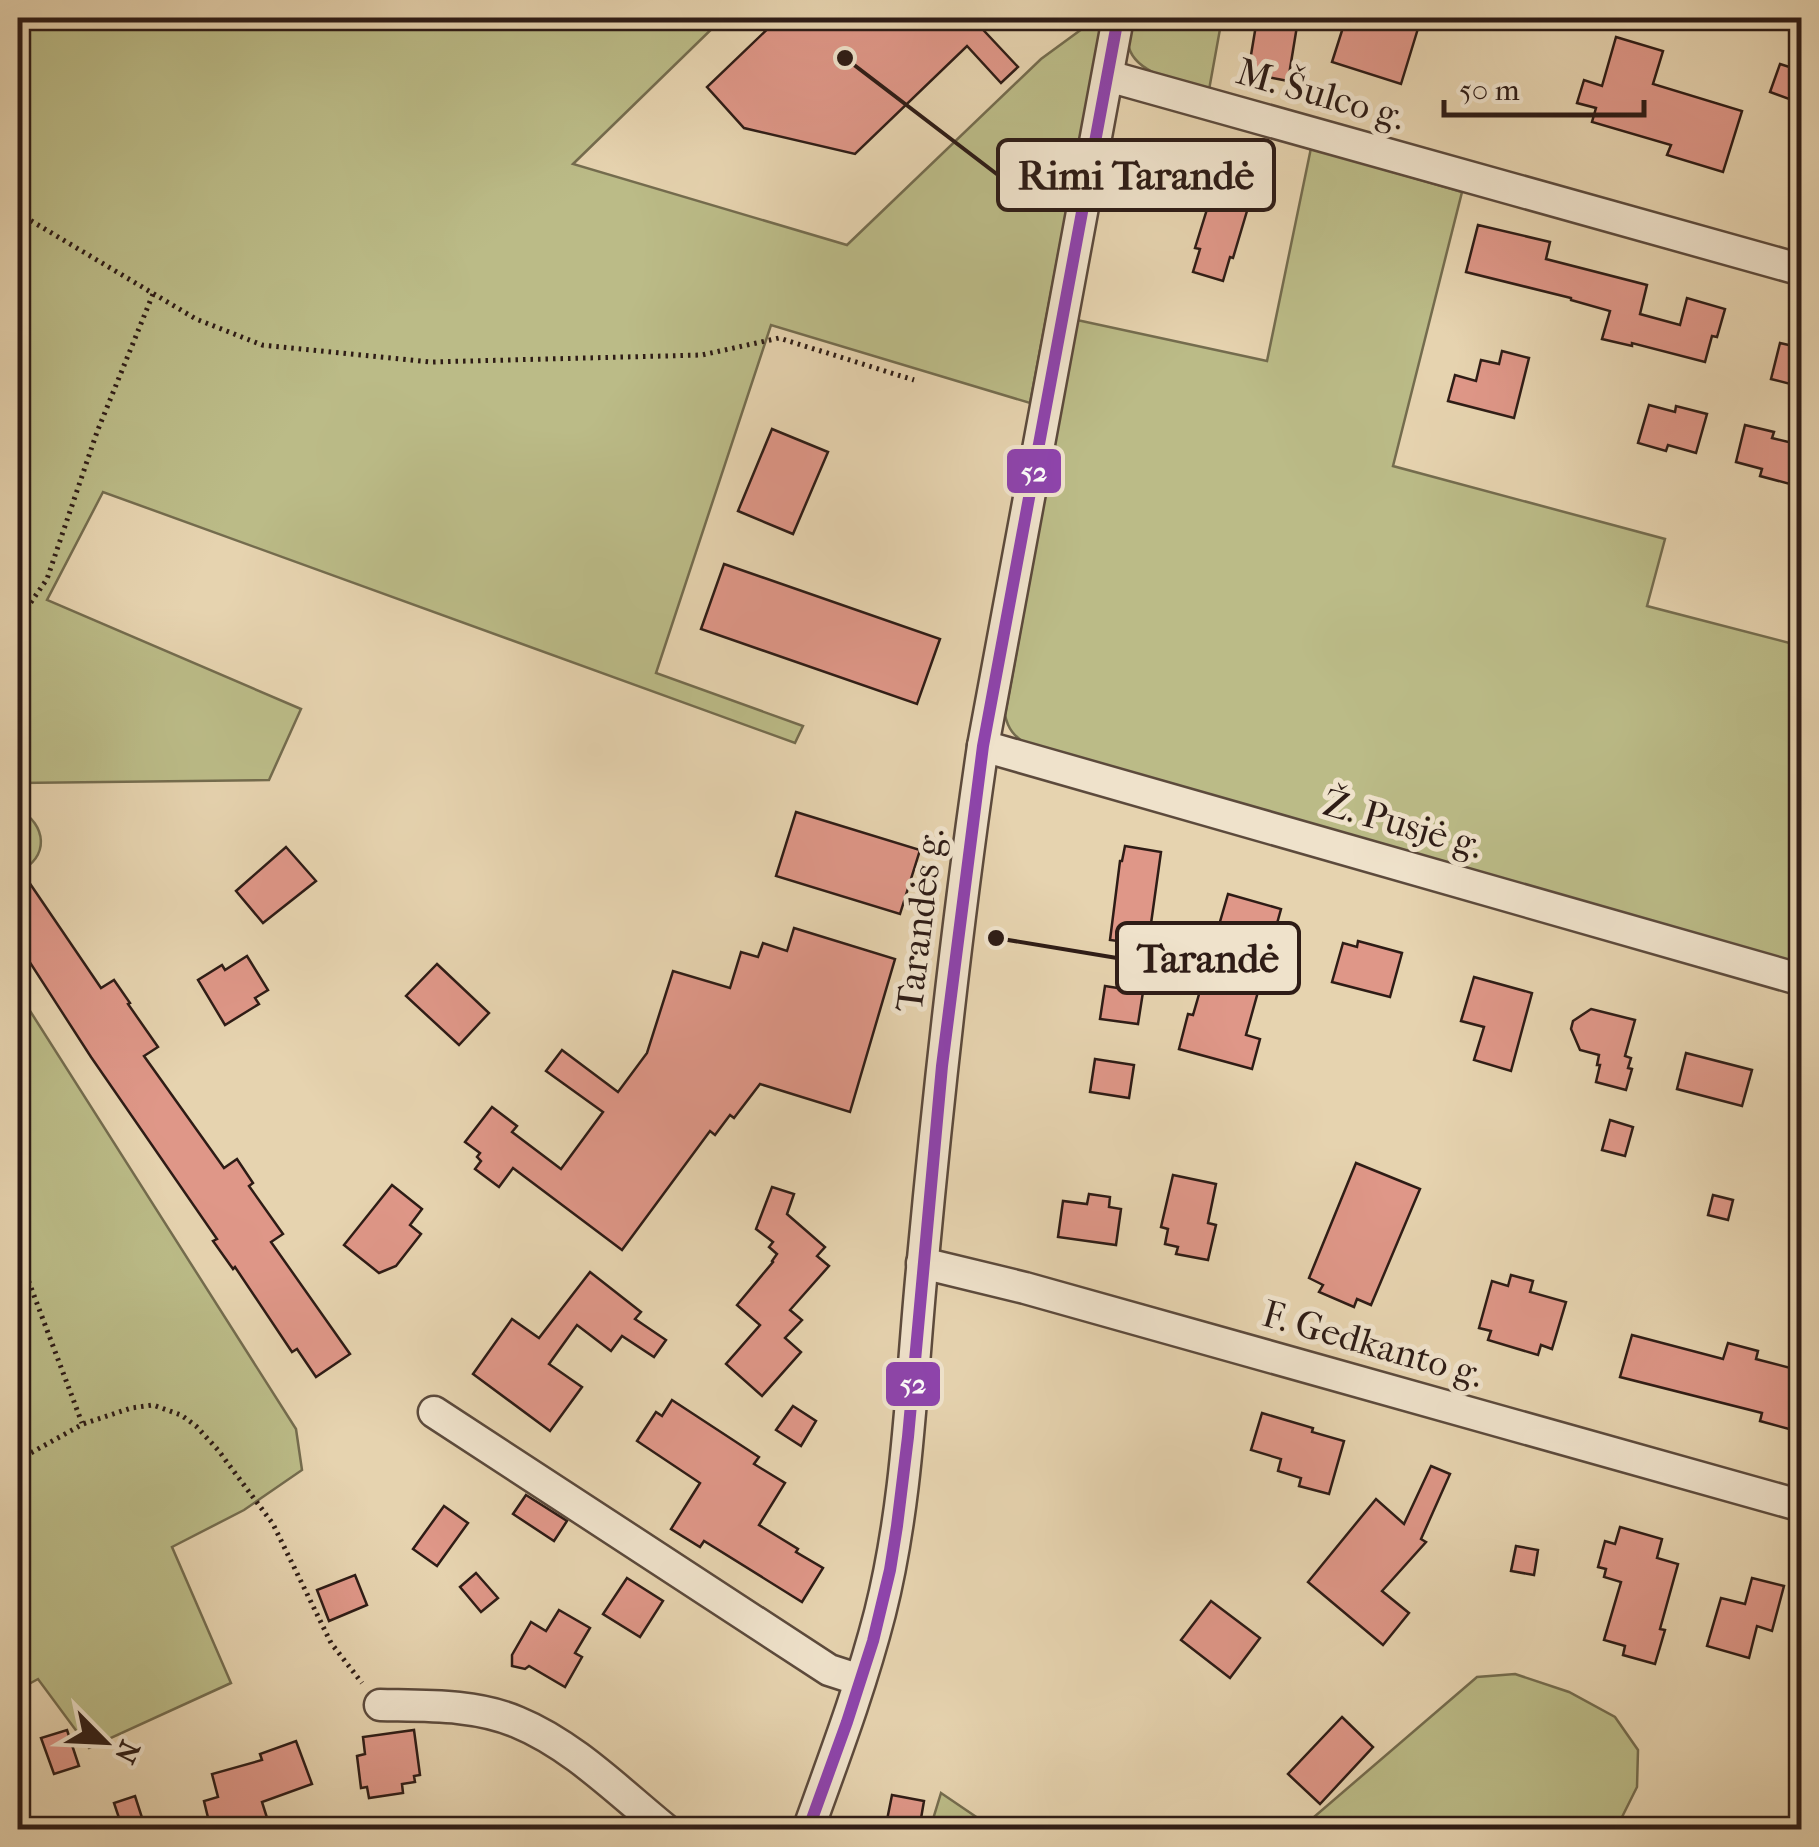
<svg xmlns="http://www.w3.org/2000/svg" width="1819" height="1847" font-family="'IM FELL French Canon',serif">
	<rect width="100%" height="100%" fill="#e6d3af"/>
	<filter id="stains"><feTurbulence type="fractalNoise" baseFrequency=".002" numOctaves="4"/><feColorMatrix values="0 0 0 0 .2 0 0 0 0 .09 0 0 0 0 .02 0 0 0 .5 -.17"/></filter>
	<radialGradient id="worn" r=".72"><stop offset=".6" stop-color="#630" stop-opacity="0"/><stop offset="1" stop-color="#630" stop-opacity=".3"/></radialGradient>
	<g fill="#bbbb87" stroke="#746c4e" stroke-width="2.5">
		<path d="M18,18H723L573,164L847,245L1041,59L1097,18H1103L1030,403L771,325L656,673L803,726L795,743L103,492L47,600L301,709L269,780L18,783Z"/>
		<path d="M1130,18H1222L1209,90C1183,82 1132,75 1128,43C1127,35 1129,25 1130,18Z"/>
		<path d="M1311,148L1462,192L1393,466L1665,539L1647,606L1801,646V964L1026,744C1014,736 1008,729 1005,715L1077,320L1267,361Z"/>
		<path d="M18,809C47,824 50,858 18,872Z"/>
		<path d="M18,992L296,1429L302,1470L244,1510L172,1547L231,1683L89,1748L38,1679L18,1690Z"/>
		<path d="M1515,1674L1569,1692L1615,1717L1638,1750L1637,1787L1616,1829H1300L1477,1677Z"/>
		<path d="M941,1793L994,1829H930Z"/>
	</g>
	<g fill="#df9788" stroke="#2e1c16" stroke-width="2.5">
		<path d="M779,18H972L1018,67L1001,83L967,46L855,154L744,128L707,87Z"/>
		<path d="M1346,18H1404L1420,22L1401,84L1332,62Z"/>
		<path d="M1257,19L1297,26L1288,81L1248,73Z"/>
		<path d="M1616,37L1663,51L1653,84L1742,111L1723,172L1667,155L1671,145L1592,122L1596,108L1577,103L1584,80L1602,86Z"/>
		<path d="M1780,64L1799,70L1789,99L1770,92Z"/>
		<path d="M1224,166L1253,175L1246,199L1250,201L1233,258L1230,257L1223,281L1193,272L1200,249L1195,248L1213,190L1217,191Z"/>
		<path d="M1478,225L1550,242L1546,259L1647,285L1640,314L1680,325L1687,298L1725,309L1717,337L1712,336L1705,362L1632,343V346L1602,339L1610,311L1571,300V298L1466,272Z"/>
		<path d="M1780,343L1802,348V387L1771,379Z"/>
		<path d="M1502,351L1529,358L1514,418L1448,401L1455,375L1476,381L1481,360L1499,364Z"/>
		<path d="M1649,405L1675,412L1676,406L1707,414L1696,453L1668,445L1666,451L1638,443Z"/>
		<path d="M1745,425L1774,432L1772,438L1801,445L1790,484L1760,476L1762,469L1736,462Z"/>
		<path d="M772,429L828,452L793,534L738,511Z"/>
		<path d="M724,564L940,639L917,704L701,629Z"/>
		<path d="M796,812L920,850L900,914L776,876Z"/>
		<path d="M1125,846L1161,852L1148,945L1110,940L1120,861H1122Z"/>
		<path d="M286,847L316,881L263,923L236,891Z"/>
		<path d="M18,866L101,988L114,980L130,1003L128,1004L158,1047L144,1056L224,1168L237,1159L253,1183L249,1186L283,1234L271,1242L350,1354L316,1377L297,1349L292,1352L235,1267L233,1269L213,1241L217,1239L91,1057L18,944Z"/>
		<path d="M1228,894L1281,909L1246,1035L1260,1039L1252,1069L1179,1049L1188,1014L1193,1015Z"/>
		<path d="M794,928L895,959L850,1112L760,1084L734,1118L730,1115L715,1135L710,1131L622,1250L513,1168L499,1187L475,1169L481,1161L477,1157L480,1153L465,1142L492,1107L517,1126L512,1132L561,1169L603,1112L546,1071L562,1050L618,1092L647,1053L673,971L730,988L741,952L758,957L763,943L787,951Z"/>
		<path d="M1358,941L1402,953L1390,997L1332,982L1343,943L1357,947Z"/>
		<path d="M247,956L268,990L255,998L259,1004L225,1025L198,980L222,965L225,970Z"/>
		<path d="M437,964L489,1013L459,1045L406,996Z"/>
		<path d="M1474,977L1532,993L1511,1071L1474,1060L1484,1027L1461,1021Z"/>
		<path d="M1105,986L1143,992L1138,1024L1100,1019Z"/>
		<path d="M1591,1009L1635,1020L1625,1056L1631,1058L1628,1068L1632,1069L1626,1090L1596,1082L1600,1065H1597L1599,1055L1580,1050L1571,1029L1573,1021Z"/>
		<path d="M1686,1053L1752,1070L1742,1106L1677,1089Z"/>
		<path d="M1095,1059L1134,1065L1129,1098L1090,1092Z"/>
		<path d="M1610,1120L1633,1127L1625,1156L1602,1150Z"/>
		<path d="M1356,1163L1420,1189L1371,1305L1357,1299L1354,1307L1319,1292L1323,1285L1309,1278Z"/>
		<path d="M1173,1175L1216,1184L1208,1223L1216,1225L1208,1260L1176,1254L1178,1247L1165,1244L1168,1229L1161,1227Z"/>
		<path d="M392,1185L422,1209L410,1225L421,1234L396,1266L379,1273L344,1245Z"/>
		<path d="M772,1187L794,1194L787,1214L825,1247L817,1256L829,1266L790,1310L802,1320L785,1338L801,1352L762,1396L726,1364L760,1325L737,1305L773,1262L772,1261L777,1254L769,1247L773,1242L756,1229Z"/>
		<path d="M1089,1194L1110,1197L1109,1207L1121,1209L1116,1245L1058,1237L1063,1201L1087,1204Z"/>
		<path d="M1713,1195L1733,1200L1728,1220L1708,1215Z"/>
		<path d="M590,1272L641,1312L635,1319L666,1340L654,1357L622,1336L611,1351L577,1325L549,1364L582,1387L550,1431L473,1374L512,1319L539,1338Z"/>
		<path d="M1511,1275L1533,1281L1530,1292L1566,1302L1552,1349L1541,1345L1538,1355L1488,1340L1491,1331L1479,1328L1492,1281L1508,1286Z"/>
		<path d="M1632,1335L1723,1359L1728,1343L1758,1351L1756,1359L1802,1371V1382L1789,1429L1760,1421L1762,1413L1620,1377Z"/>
		<path d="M672,1400L759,1457L754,1464L785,1483L759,1525L798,1549L796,1552L823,1568L802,1602L704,1541L700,1547L671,1529L700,1483L637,1441L656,1412L662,1416Z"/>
		<path d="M793,1406L816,1421L801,1446L776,1430Z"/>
		<path d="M1262,1413L1313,1428L1312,1432L1344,1441L1329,1494L1299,1486L1301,1478L1278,1471L1281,1459L1251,1450Z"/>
		<path d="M1431,1466L1450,1474L1421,1539L1426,1542L1382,1591L1409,1613L1383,1645L1308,1582L1376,1499L1404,1524Z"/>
		<path d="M526,1495L567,1521L554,1541L513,1514Z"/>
		<path d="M444,1506L468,1523L437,1566L413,1549Z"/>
		<path d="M1620,1527L1662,1539L1657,1558L1678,1564L1660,1629L1665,1630L1655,1664L1623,1655L1625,1646L1604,1640L1621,1582L1604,1577L1606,1569L1598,1567L1605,1541L1615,1544Z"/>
		<path d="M1516,1546L1538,1550L1534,1575L1511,1571Z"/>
		<path d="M476,1573L498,1598L481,1612L460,1587Z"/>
		<path d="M355,1575L367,1605L329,1621L317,1590Z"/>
		<path d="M627,1578L663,1601L640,1637L603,1614Z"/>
		<path d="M1752,1578L1784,1586L1772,1631L1757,1626L1749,1658L1707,1646L1721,1598L1745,1604Z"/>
		<path d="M1211,1601L1260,1638L1230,1678L1181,1640Z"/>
		<path d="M559,1610L590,1628L575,1653L582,1657L565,1687L529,1666L525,1669L512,1666V1655L531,1622L546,1631Z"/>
		<path d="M1342,1717L1373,1747L1320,1804L1288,1774Z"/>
		<path d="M67,1730L79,1766L54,1774L41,1738Z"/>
		<path d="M414,1730L420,1775L414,1776L415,1782L402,1784L403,1793L369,1798L367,1787L361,1788L357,1756L365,1754L363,1737Z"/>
		<path d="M296,1741L312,1784L262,1802L268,1821L238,1830H211L204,1801L218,1797L212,1774L262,1760L260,1754Z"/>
		<path d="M892,1795L924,1801L919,1830H885Z"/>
		<path d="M135,1796L146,1830H123L114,1803Z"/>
	</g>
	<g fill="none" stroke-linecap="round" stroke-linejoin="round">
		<g stroke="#5c4a3c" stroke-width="35">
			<g id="minor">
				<path d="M1108,76L1802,270"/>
				<path d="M983,746L1802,980"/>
				<path d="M922,1263L1025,1288L1802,1506"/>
				<path d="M434,1412L829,1670L860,1680"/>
				<path d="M380,1705C424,1706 475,1704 517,1722C573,1745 619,1792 666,1830"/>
				<path d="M808,1830C834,1758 861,1687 880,1613C909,1498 911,1377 923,1259C939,1088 958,916 983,746L1118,18"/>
			</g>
		</g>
		<g stroke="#2e1c16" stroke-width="5" stroke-dasharray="2.5 5" stroke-linecap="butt">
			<path d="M18,213L196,319L262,345L431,362L702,355L779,338L914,380"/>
			<path d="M18,621L47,579L97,432L153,294"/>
			<path d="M18,1253L82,1423"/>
			<path d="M18,1460L83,1424L131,1408L153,1405L181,1415L196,1426L218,1450L273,1524L331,1643L362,1683"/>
		</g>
		<use href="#minor" stroke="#efe2cb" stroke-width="30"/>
		<g stroke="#efe2cb" stroke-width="20">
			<path id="bus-1" d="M808,1830L847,1722L873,1641L890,1570L897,1526L908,1437L942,1066L983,746L1118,18"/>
		</g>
		<use href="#bus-1" stroke="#8e44ad" stroke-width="12"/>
	</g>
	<g text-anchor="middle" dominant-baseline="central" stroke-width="10" stroke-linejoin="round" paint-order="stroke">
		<g font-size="38" fill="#2e1c16" stroke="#efe2cb">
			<text transform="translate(1321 94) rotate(16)">M. Šulco g.</text>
			<text transform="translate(1403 824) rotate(16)">Ž. Pusjė g.</text>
			<text transform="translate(920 920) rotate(-83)">Tarandės g.</text>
			<text transform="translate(1373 1344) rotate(16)">F. Gedkanto g.</text>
		</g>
	</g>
	<path fill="none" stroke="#2e1c16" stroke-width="4" d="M845 58L998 175M996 938L1117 958"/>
	<g fill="#2e1c16" stroke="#efe2cb" stroke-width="4">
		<circle cx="845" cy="58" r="10"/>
		<circle cx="996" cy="938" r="10"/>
	</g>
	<g fill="#efe2cb" stroke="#2e1c16" stroke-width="4">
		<rect x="998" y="140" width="276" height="70" rx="10"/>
		<rect x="1117" y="923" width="182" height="70" rx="10"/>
	</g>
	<g font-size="40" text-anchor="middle" font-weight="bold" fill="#2e1c16">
		<text x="1136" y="189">Rimi Tarandė</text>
		<text x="1208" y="972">Tarandė</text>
	</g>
	<g stroke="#efe2cb" stroke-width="4">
		<rect x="1005" y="447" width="58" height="48" rx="10" fill="#8e44ad"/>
		<rect x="884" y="1360" width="58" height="48" rx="10" fill="#8e44ad"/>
	</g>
	<g font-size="28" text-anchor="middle" font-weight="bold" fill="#fff">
		<text x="1034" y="481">52</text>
		<text x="913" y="1393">52</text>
	</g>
	<rect width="1819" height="1847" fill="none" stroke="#e6d3af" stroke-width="60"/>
	<rect x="20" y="20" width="1779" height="1807" fill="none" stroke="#2e1c16" stroke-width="5"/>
	<rect x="30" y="30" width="1759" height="1787" fill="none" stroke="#2e1c16" stroke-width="2.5"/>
	<g transform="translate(105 1742) rotate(114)" stroke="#efe2cb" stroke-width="8" paint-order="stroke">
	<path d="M0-8L18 38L0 25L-18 38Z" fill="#2e1c16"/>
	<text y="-15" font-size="28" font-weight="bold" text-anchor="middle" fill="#2e1c16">N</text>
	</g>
	<path d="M1444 100v15h200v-15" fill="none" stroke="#2e1c16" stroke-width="5"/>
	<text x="1459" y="100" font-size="30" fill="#2e1c16" stroke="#efe2cb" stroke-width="8" paint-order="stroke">50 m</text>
	<rect width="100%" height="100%" filter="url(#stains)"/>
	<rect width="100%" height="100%" fill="url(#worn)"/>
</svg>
